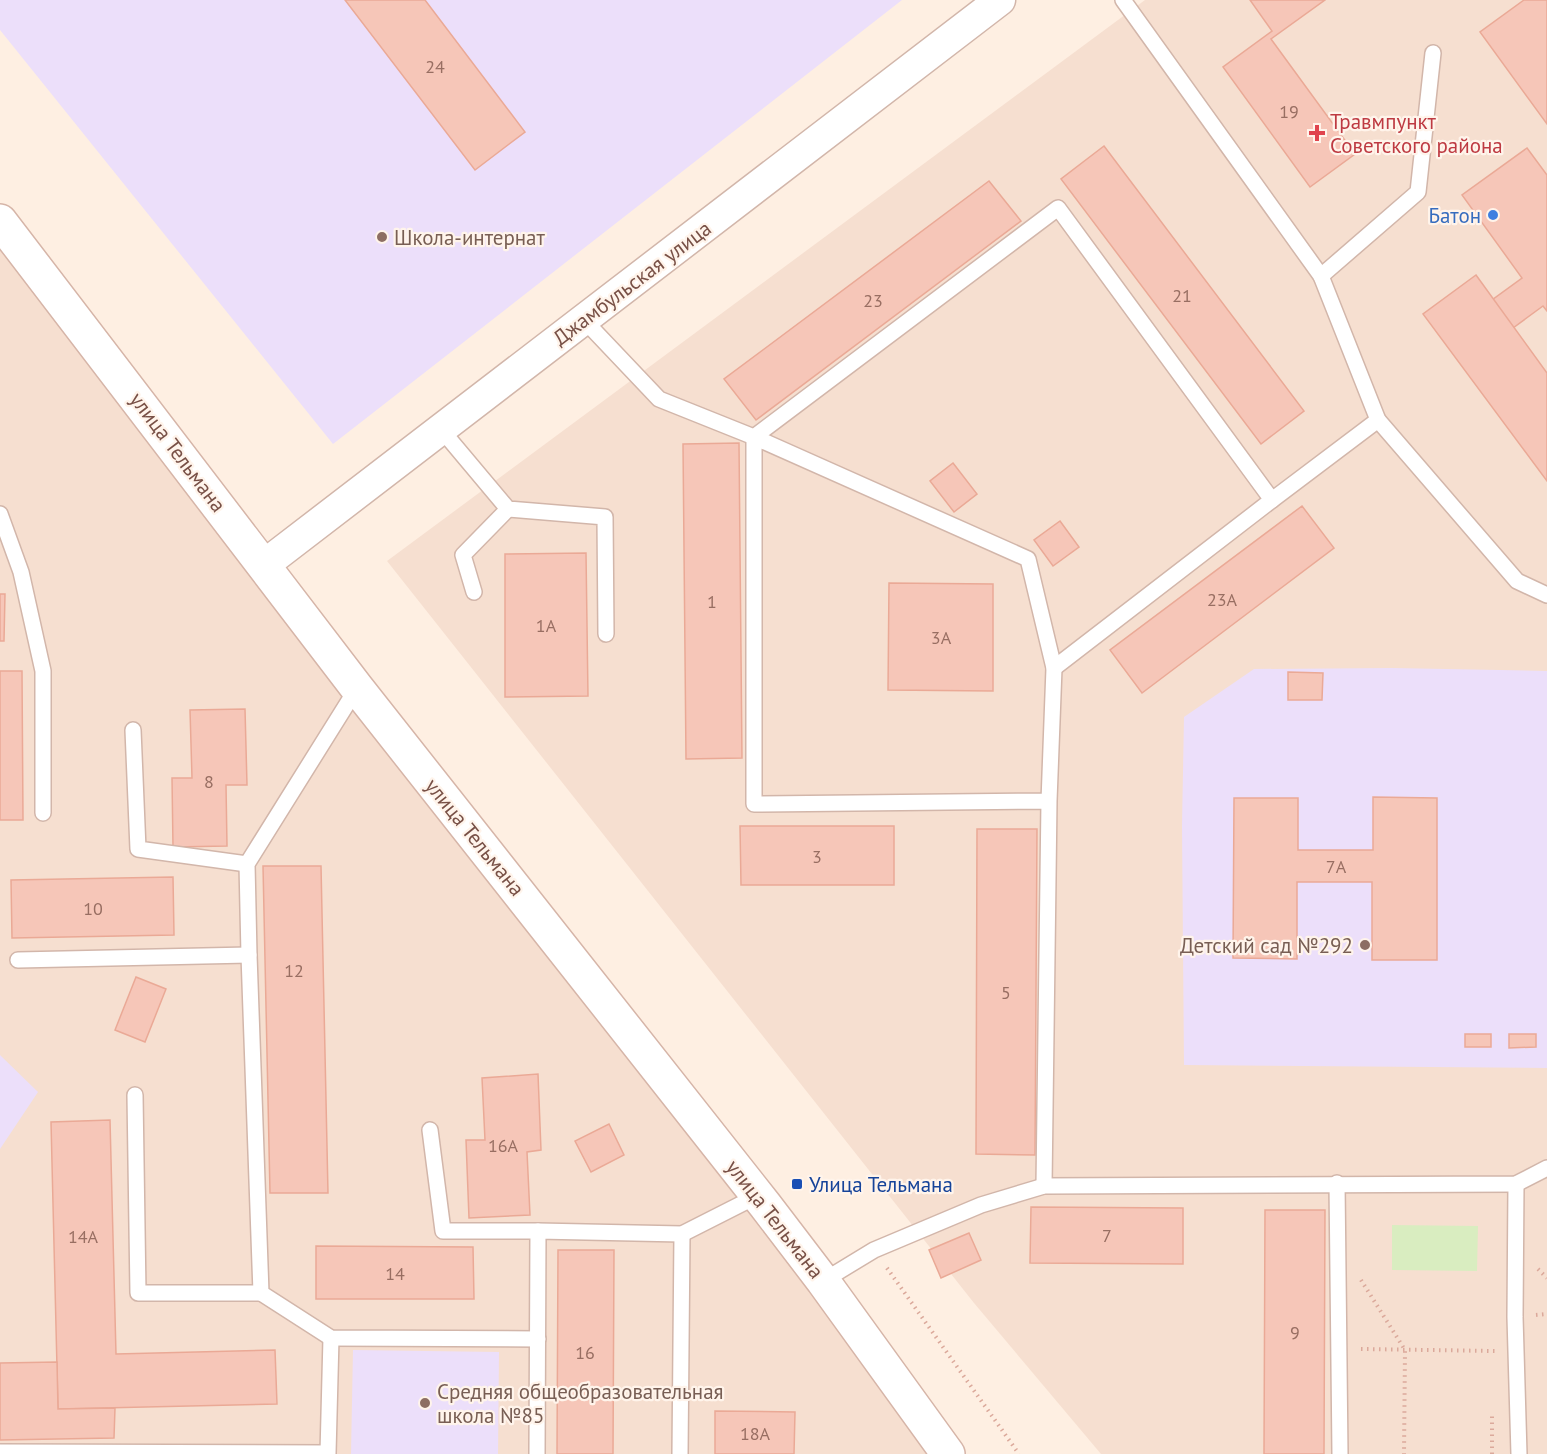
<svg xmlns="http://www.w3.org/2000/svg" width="1547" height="1454" font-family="'PT Sans',sans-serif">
	<rect width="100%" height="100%" fill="#feefe2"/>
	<g fill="#f6dfd0">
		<path d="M1145,0H1547V1454H1101L974,1303L387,561Z"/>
		<path d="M0,221L948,1454H0Z"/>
	</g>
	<g fill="#ecdffa">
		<path d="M0,0H902L333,444L0,30Z"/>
		<path d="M1392,668L1547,671V1068L1184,1065L1182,826L1184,717L1254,669Z"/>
		<path d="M0,1055L38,1092L0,1149Z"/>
		<path d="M353,1350L499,1352L498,1454H351Z"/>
	</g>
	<path fill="#d9edc0" d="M1392,1225L1478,1226L1477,1271L1392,1270Z"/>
	<g fill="#f6c6b8" stroke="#eaa996" stroke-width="1.5">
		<path d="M345,0H425L525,132L475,170Z"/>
		<path d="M1250,0H1325L1271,39L1355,154L1310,187L1223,67L1272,31Z"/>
		<path d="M1524,0H1547V124L1480,32Z"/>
		<path d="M1104,146L1304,411L1261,444L1061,179Z"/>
		<path d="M1527,148L1547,175V311L1543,306L1513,328L1492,300L1522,278L1462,195Z"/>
		<path d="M989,181L1021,221L756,420L724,379Z"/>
		<path d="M1476,275L1547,373V481L1423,314Z"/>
		<path d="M739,443L742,758L686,759L683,444Z"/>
		<path d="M953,463L977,494L954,512L930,481Z"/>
		<path d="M1302,506L1334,548L1142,693L1110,650Z"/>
		<path d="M1060,521L1079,547L1053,566L1034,540Z"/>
		<path d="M586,553L588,696L505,697V554Z"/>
		<path d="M889,583L993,584V691L888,690Z"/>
		<path d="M0,594H5L4,641H0Z"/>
		<path d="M0,671H22L23,820H0Z"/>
		<path d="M1288,672L1323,673L1322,700H1288Z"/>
		<path d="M245,709L247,785H226L227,846L173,847L172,778H192L190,710Z"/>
		<path d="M1373,797L1437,798V960H1372V882H1297V959L1233,958L1234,798H1298V850H1373Z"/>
		<path d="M740,826H894V885H741Z"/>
		<path d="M977,829H1037L1035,1155L976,1154Z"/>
		<path d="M263,866H321L328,1193H270Z"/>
		<path d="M173,877L174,935L12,938L11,880Z"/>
		<path d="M136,977L166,989L145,1042L115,1030Z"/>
		<rect x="1465" y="1034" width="26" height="13"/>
		<path d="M1509,1034H1536V1047L1509,1048Z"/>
		<path d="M538,1074L541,1150L527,1152L530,1215L469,1218L466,1140H485L482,1078Z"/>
		<path d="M110,1120L116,1354L275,1350L277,1404L58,1409L51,1122Z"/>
		<path d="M609,1124L624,1155L591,1172L575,1141Z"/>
		<path d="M1031,1207L1183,1208V1264L1030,1263Z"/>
		<path d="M1265,1210H1325L1324,1454H1264Z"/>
		<path d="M969,1233L981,1260L941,1278L929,1250Z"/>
		<path d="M316,1246L473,1247L474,1299H316Z"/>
		<path d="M558,1250H614L613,1454H557Z"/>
		<path d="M57,1362L58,1409L115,1408L114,1438L0,1440V1363Z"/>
		<path d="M715,1411L795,1412L794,1454H715Z"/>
	</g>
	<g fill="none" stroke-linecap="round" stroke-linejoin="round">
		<g stroke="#d2b6aa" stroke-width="18">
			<g id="service">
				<path d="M1123,0L1321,276L1378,420L1517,581L1547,595"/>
				<path d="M1321,276L1418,192L1433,53"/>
				<path d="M584,320L659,399L754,437L1058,208L1272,500L1054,668"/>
				<path d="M440,428L508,509L605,517L606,634"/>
				<path d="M1272,500L1378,420"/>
				<path d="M0,514L21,572L43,671V813"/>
				<path d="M474,592L463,555L508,509"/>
				<path d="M357,688L247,864L249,955L261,1293L331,1338L538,1339"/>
				<path d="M133,730L138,849L247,864"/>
				<path d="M18,960L249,955"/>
				<path d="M135,1095L138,1293H261"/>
				<path d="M430,1130L443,1231H538"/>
				<path d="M1337,1183L1340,1454"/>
				<path d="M1516,1184L1515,1317L1519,1454"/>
				<path d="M1044,1186L1049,801L1054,668L1028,559L754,437V804L1049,801"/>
				<path d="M823,1281L874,1250L981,1205L1044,1186L1516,1184L1547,1168"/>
				<path d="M0,1452L328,1453L331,1338"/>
				<path d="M537,1454L538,1231L682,1234L757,1196"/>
				<path d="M680,1454L682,1234"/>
			</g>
		</g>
		<g stroke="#d2b6aa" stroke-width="33">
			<path id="minor" d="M264,565L1000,0"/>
		</g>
		<g stroke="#d6b5a8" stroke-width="36">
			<path id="secondary" d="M0,221L357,688L765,1205L823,1281L948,1454"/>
		</g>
		<g stroke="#dba99b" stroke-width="4" stroke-dasharray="1.5 4.5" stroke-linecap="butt">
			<path d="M887,1268L1019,1454"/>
			<path d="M1538,1269L1547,1278"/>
			<path d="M1361,1280L1405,1350L1404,1454"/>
			<path d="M1536,1315L1547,1314"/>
			<path d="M1361,1349L1495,1351"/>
			<path d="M1492,1454V1414"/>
		</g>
		<use href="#service" stroke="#fff" stroke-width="15"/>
		<use href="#minor" stroke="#fff" stroke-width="30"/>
		<use href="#secondary" stroke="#fff" stroke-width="33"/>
	</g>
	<path fill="#e0444e" stroke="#fff4eb" stroke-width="2" d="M1314 124h6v6h6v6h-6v6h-6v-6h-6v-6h6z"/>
	<circle fill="#3f7fe0" stroke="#fff4eb" stroke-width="2" cx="1493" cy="215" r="6"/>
	<g fill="#8d6e63" stroke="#fff4eb" stroke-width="2">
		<circle cx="382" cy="237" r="6"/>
		<circle cx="1365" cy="945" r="6"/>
		<circle cx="425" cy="1403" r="6"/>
	</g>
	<rect fill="#1a4fb4" stroke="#fff4eb" stroke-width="2" x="791" y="1178" width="12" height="12" rx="3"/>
	<g text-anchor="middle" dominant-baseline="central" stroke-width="4.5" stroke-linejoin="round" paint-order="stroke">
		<g font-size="18" fill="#986e62">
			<text x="435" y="66">24</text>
			<text x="1289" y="111">19</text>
			<text x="1182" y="295">21</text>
			<text x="873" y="300">23</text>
			<text x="1222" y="599">23А</text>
			<text x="712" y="601">1</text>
			<text x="546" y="625">1А</text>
			<text x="941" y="637">3А</text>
			<text x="209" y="781">8</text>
			<text x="817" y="856">3</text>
			<text x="1336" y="866">7А</text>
			<text x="93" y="908">10</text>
			<text x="294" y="970">12</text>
			<text x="1006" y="992">5</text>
			<text x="503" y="1145">16А</text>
			<text x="1107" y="1235">7</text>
			<text x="83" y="1236">14А</text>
			<text x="395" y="1273">14</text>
			<text x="1295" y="1332">9</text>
			<text x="585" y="1352">16</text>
			<text x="755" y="1433">18А</text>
		</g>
		<g font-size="21" fill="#be3a42" stroke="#fff4eb" text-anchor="start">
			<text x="1330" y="121">Травмпункт<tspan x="1330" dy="24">Советского района</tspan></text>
		</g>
		<g font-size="21" fill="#366cbe" stroke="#fff4eb" text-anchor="end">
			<text x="1481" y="215">Батон</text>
		</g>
		<g font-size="21" fill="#785e54" stroke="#fff4eb" text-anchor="start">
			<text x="394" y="237">Школа-интернат</text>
			<text x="1353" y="945" text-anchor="end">Детский сад №292</text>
			<text x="437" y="1391">Средняя общеобразовательная<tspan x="437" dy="24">школа №85</tspan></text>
		</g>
		<g font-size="21" fill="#785046" stroke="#fff4eb">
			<text transform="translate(632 283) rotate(-37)">Джамбульская улица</text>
			<text transform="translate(178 452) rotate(53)">улица Тельмана</text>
			<text transform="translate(475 837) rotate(51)">улица Тельмана</text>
			<text transform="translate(775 1219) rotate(52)">улица Тельмана</text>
		</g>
		<g font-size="21" fill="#164399" stroke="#fff4eb" text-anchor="start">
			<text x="809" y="1184">Улица Тельмана</text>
		</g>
	</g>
</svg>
